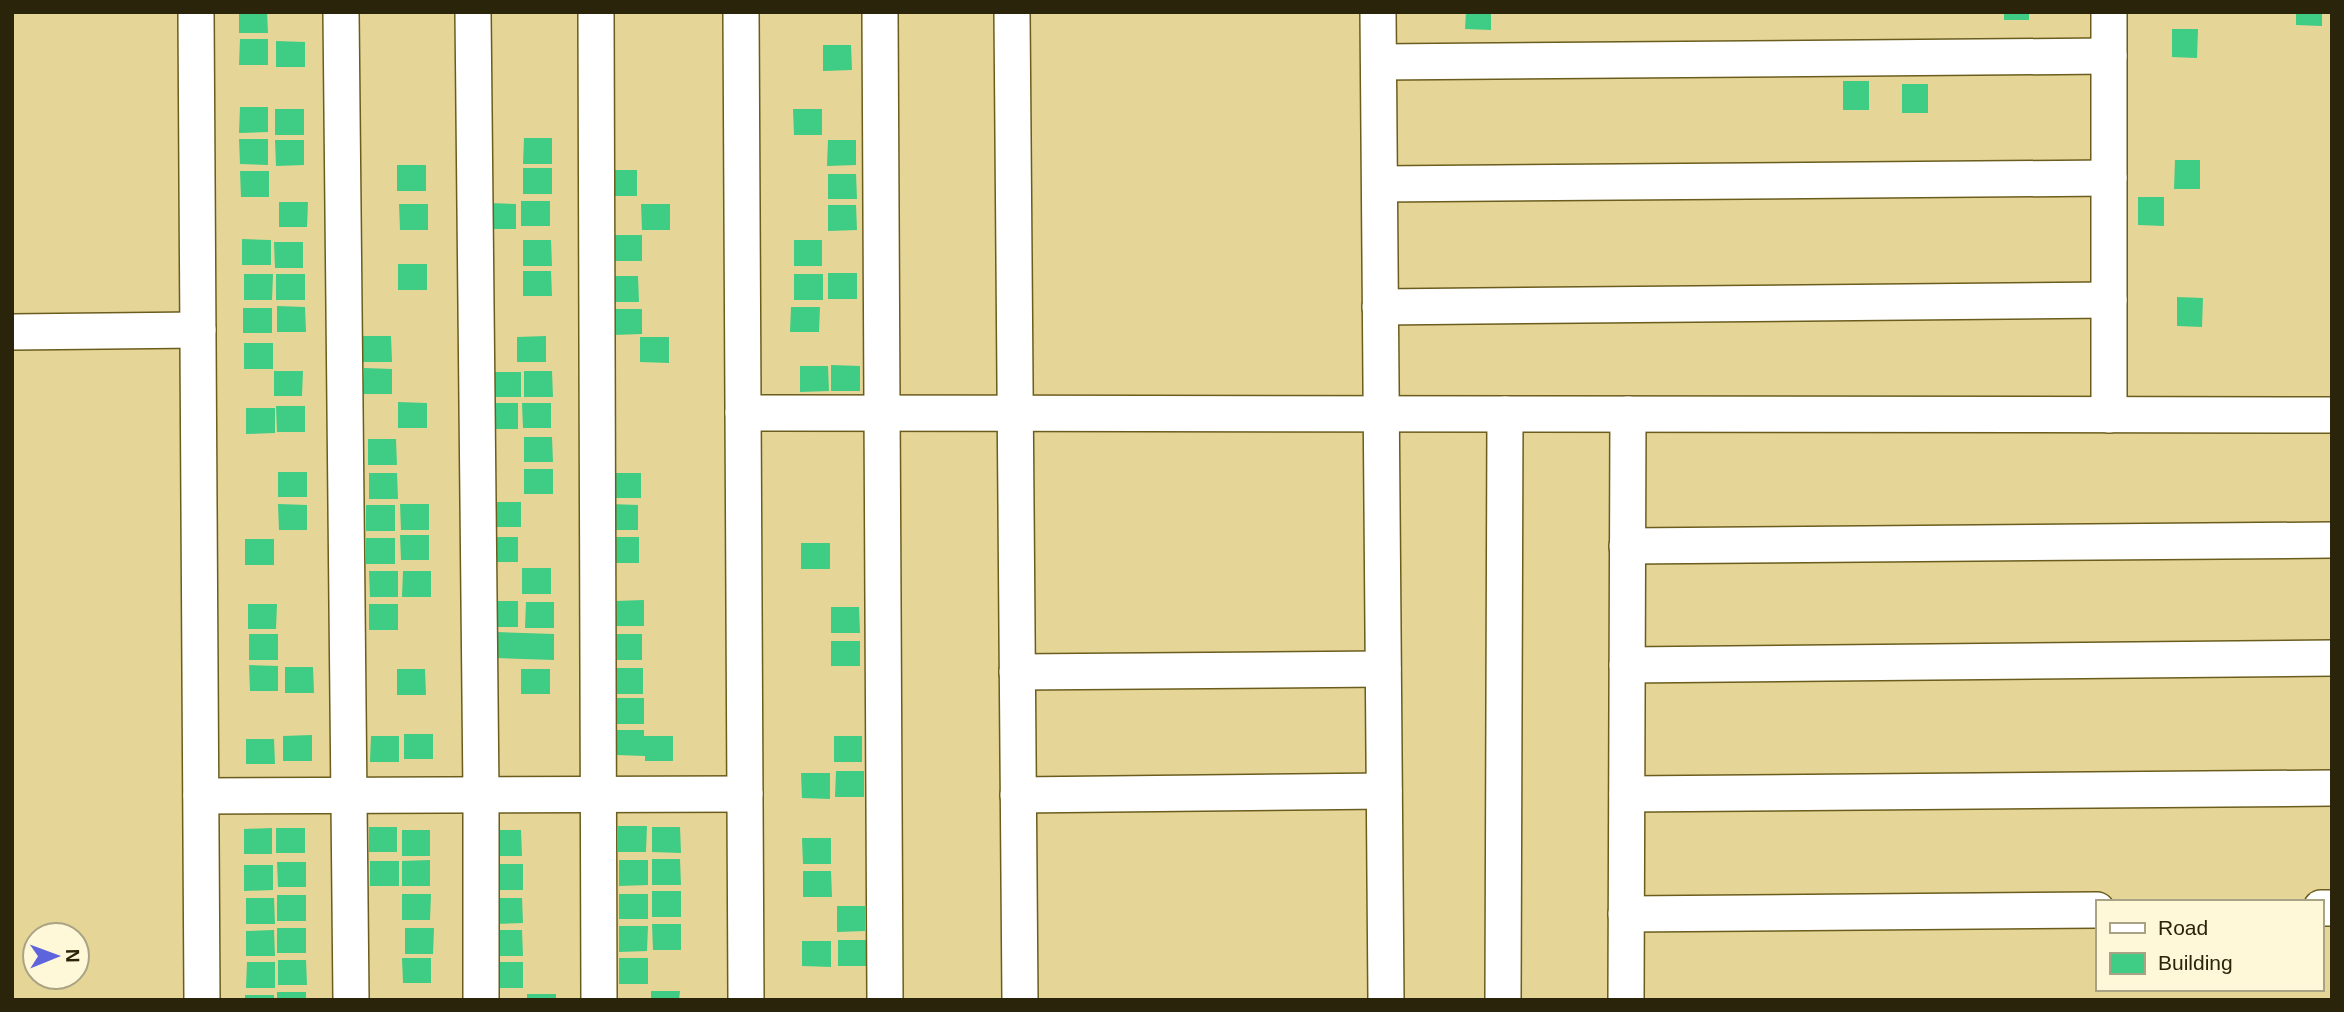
<svg xmlns="http://www.w3.org/2000/svg" width="2344" height="1012" font-family="Helvetica,sans-serif">
	<rect width="100%" height="100%" fill="#e5d697"/>
	<g fill="#3fcc84">
		<path d="M239,12H267L268,33H239Z"/>
		<path d="M1466,12H1491V30L1465,29Z"/>
		<rect x="2004" y="12" width="25" height="8"/>
		<path d="M2296,12H2322V26L2296,25Z"/>
		<path d="M2172,29H2198L2197,58L2172,57Z"/>
		<path d="M240,39H268V65H239Z"/>
		<path d="M276,41L305,42V67H276Z"/>
		<path d="M823,45H851L852,70L823,71Z"/>
		<rect x="1843" y="81" width="26" height="29"/>
		<rect x="1902" y="84" width="26" height="29"/>
		<path d="M240,107H268V132L239,133Z"/>
		<rect x="275" y="109" width="29" height="26"/>
		<path d="M793,109H822V135H794Z"/>
		<path d="M524,138H552V164H523Z"/>
		<path d="M239,139H268V165L240,164Z"/>
		<path d="M275,140H304V165L276,166Z"/>
		<path d="M828,140H856V165L827,166Z"/>
		<path d="M2175,160H2200V189H2174Z"/>
		<rect x="397" y="165" width="29" height="26"/>
		<rect x="523" y="168" width="29" height="26"/>
		<rect x="608" y="170" width="29" height="26"/>
		<path d="M240,171H269V197H241Z"/>
		<path d="M828,174H856L857,199H828Z"/>
		<path d="M2138,197H2164V226L2138,225Z"/>
		<rect x="521" y="201" width="29" height="25"/>
		<path d="M279,202H308L307,227H279Z"/>
		<path d="M487,203L516,204V229H487Z"/>
		<path d="M399,204H428V230H400Z"/>
		<path d="M641,204H670V230H642Z"/>
		<path d="M828,205H856L857,230L828,231Z"/>
		<path d="M613,235H642V261H614Z"/>
		<path d="M242,239L271,240V265H242Z"/>
		<path d="M523,240H551L552,266H523Z"/>
		<rect x="794" y="240" width="28" height="26"/>
		<path d="M274,242H303V268H275Z"/>
		<rect x="398" y="264" width="29" height="26"/>
		<path d="M523,271H551L552,296H523Z"/>
		<rect x="828" y="273" width="29" height="26"/>
		<path d="M244,274H273L272,300H244Z"/>
		<rect x="276" y="274" width="29" height="26"/>
		<rect x="794" y="274" width="29" height="26"/>
		<path d="M610,276H638L639,302H610Z"/>
		<path d="M2177,297L2203,298L2202,327L2177,326Z"/>
		<path d="M277,306L305,307L306,332H277Z"/>
		<path d="M791,307H820L819,332H790Z"/>
		<rect x="243" y="308" width="29" height="25"/>
		<path d="M613,309H642V334L613,335Z"/>
		<path d="M363,336H391L392,362H363Z"/>
		<path d="M546,336V362H517V337Z"/>
		<path d="M640,337H669V363L640,362Z"/>
		<rect x="244" y="343" width="29" height="26"/>
		<path d="M831,365L860,366V391H831Z"/>
		<path d="M800,366H828L829,391L800,392Z"/>
		<path d="M364,368L392,369V394H363Z"/>
		<path d="M274,371H303L302,396H274Z"/>
		<path d="M524,371H552L553,397H524Z"/>
		<path d="M493,372H521V397H492Z"/>
		<path d="M398,402L427,403V428H398Z"/>
		<rect x="489" y="403" width="29" height="26"/>
		<path d="M522,403H551V428H523Z"/>
		<path d="M276,406H305V432H277Z"/>
		<path d="M246,408H275V433L246,434Z"/>
		<path d="M524,437H552L553,462H524Z"/>
		<path d="M368,439H396L397,465H368Z"/>
		<rect x="524" y="469" width="29" height="25"/>
		<rect x="278" y="472" width="29" height="25"/>
		<path d="M369,473H397L398,499H369Z"/>
		<path d="M613,473H641V498H612Z"/>
		<rect x="492" y="502" width="29" height="25"/>
		<path d="M278,504L307,505V530H279Z"/>
		<path d="M400,504H429V530H401Z"/>
		<path d="M610,504L638,505V530H609Z"/>
		<rect x="366" y="505" width="29" height="26"/>
		<path d="M400,535H429V560H401Z"/>
		<rect x="489" y="537" width="29" height="25"/>
		<rect x="610" y="537" width="29" height="26"/>
		<rect x="366" y="538" width="29" height="26"/>
		<rect x="245" y="539" width="29" height="26"/>
		<rect x="801" y="543" width="29" height="26"/>
		<rect x="522" y="568" width="29" height="26"/>
		<path d="M369,571H398V597H370Z"/>
		<path d="M403,571H431V597H402Z"/>
		<path d="M644,600V626H615V601Z"/>
		<path d="M489,601H518V627H490Z"/>
		<path d="M526,602H554V628H525Z"/>
		<path d="M248,604H277L276,629H248Z"/>
		<rect x="369" y="604" width="29" height="26"/>
		<path d="M831,607H859L860,633H831Z"/>
		<path d="M496,632L554,634V660L496,658Z"/>
		<rect x="249" y="634" width="29" height="26"/>
		<path d="M614,634H642V660H613Z"/>
		<rect x="831" y="641" width="29" height="25"/>
		<path d="M249,665L278,666V691H250Z"/>
		<path d="M285,667H313L314,693H285Z"/>
		<rect x="614" y="668" width="29" height="26"/>
		<path d="M397,669H425L426,695H397Z"/>
		<rect x="521" y="669" width="29" height="25"/>
		<rect x="615" y="698" width="29" height="26"/>
		<path d="M615,730H644V736H673V761H645V756L616,755Z"/>
		<rect x="404" y="734" width="29" height="25"/>
		<path d="M312,735V761H283V736Z"/>
		<path d="M371,736H399V762H370Z"/>
		<rect x="834" y="736" width="28" height="26"/>
		<path d="M246,739H274L275,764H246Z"/>
		<path d="M836,771H864V797H835Z"/>
		<path d="M801,773H830V799L802,798Z"/>
		<path d="M618,826H647L646,852H618Z"/>
		<rect x="369" y="827" width="28" height="25"/>
		<path d="M652,827H680L681,853L652,852Z"/>
		<path d="M272,828V854H244V829Z"/>
		<rect x="276" y="828" width="29" height="25"/>
		<rect x="402" y="830" width="28" height="26"/>
		<path d="M493,830H521L522,856H493Z"/>
		<path d="M802,838H831V864H803Z"/>
		<path d="M652,859H680L681,885H652Z"/>
		<path d="M430,860V886H402V861Z"/>
		<path d="M619,860H648V885L619,886Z"/>
		<rect x="370" y="861" width="29" height="25"/>
		<path d="M277,862H306V887H278Z"/>
		<rect x="494" y="864" width="29" height="26"/>
		<path d="M244,865H273V890L244,891Z"/>
		<path d="M803,871H831L832,897H803Z"/>
		<rect x="652" y="891" width="29" height="26"/>
		<path d="M402,894H431L430,920H402Z"/>
		<rect x="619" y="894" width="29" height="25"/>
		<rect x="277" y="895" width="29" height="26"/>
		<path d="M246,898H274L275,924H246Z"/>
		<path d="M494,898H522L523,923L494,924Z"/>
		<path d="M837,906H865V931L837,932Z"/>
		<path d="M652,924H681V950H653Z"/>
		<path d="M619,926H648L647,951L619,952Z"/>
		<rect x="277" y="928" width="29" height="25"/>
		<path d="M405,928H434L433,954H405Z"/>
		<path d="M274,930L275,956H246V931Z"/>
		<path d="M494,930H522L523,956H494Z"/>
		<rect x="838" y="940" width="29" height="26"/>
		<path d="M802,941H831V967L802,966Z"/>
		<path d="M402,958H431V983H403Z"/>
		<rect x="619" y="958" width="29" height="26"/>
		<path d="M278,960H306L307,985H278Z"/>
		<path d="M247,962H275V988H246Z"/>
		<rect x="494" y="962" width="29" height="26"/>
		<path d="M651,991H680L679,1000H651Z"/>
		<rect x="277" y="992" width="29" height="8"/>
		<rect x="527" y="994" width="29" height="6"/>
		<rect x="245" y="995" width="29" height="5"/>
	</g>
	<g fill="none" stroke-linecap="round" stroke-linejoin="round">
		<g stroke="#6b5d1e" stroke-width="38">
			<g id="street">
				<path d="M196,12L202,1000"/>
				<path d="M341,12L351,1000"/>
				<path d="M473,12L481,795V1000"/>
				<path d="M596,12L599,1000"/>
				<path d="M741,12L746,1000"/>
				<path d="M880,12L885,1000"/>
				<path d="M1012,12L1020,1000"/>
				<path d="M1378,12L1386,1000"/>
				<path d="M2109,12V415"/>
				<path d="M1379,62L2109,56"/>
				<path d="M1380,184L2109,178"/>
				<path d="M1380,307L2109,300"/>
				<path d="M12,332L198,330"/>
				<path d="M743,413L2332,415"/>
				<path d="M1627,546L2332,540"/>
				<path d="M1627,665L2332,658"/>
				<path d="M1017,672L1383,669"/>
				<path d="M1627,794L2332,788"/>
				<path d="M1018,795L1384,791"/>
				<path d="M201,796L745,794"/>
				<path d="M2321,908H2332"/>
				<path d="M1626,914L2097,910"/>
				<path d="M1503,1000L1505,414"/>
				<path d="M1626,1000L1628,414"/>
			</g>
		</g>
		<use href="#street" stroke="#fff" stroke-width="35"/>
	</g>
	<rect width="2344" height="1012" fill="none" stroke="#2a240a" stroke-width="28"/>
	<rect x="2096" y="900" width="228" height="91" fill="#fef7d8" stroke="#a9a386" stroke-width="2"/>
	<rect x="2110" y="923" width="35" height="10" fill="#ffffff" stroke="#a9a386" stroke-width="2"/>
	<text x="2158" y="935" font-size="21" fill="#2a240a">Road</text>
	<rect x="2110" y="953" width="35" height="21" fill="#3fcc84" stroke="#a9a386" stroke-width="2"/>
	<text x="2158" y="970" font-size="21" fill="#2a240a">Building</text>
	<g transform="translate(56 956) rotate(89)"><circle r="33" fill="#fef7d8" stroke="#a9a386" stroke-width="2"/>
	<path d="M0-5L12 26L0 18L-12 26Z" fill="#5d64dc"/>
	<text y="-10" font-size="19" font-weight="bold" text-anchor="middle" fill="#2a240a">N</text>
	</g>
</svg>
